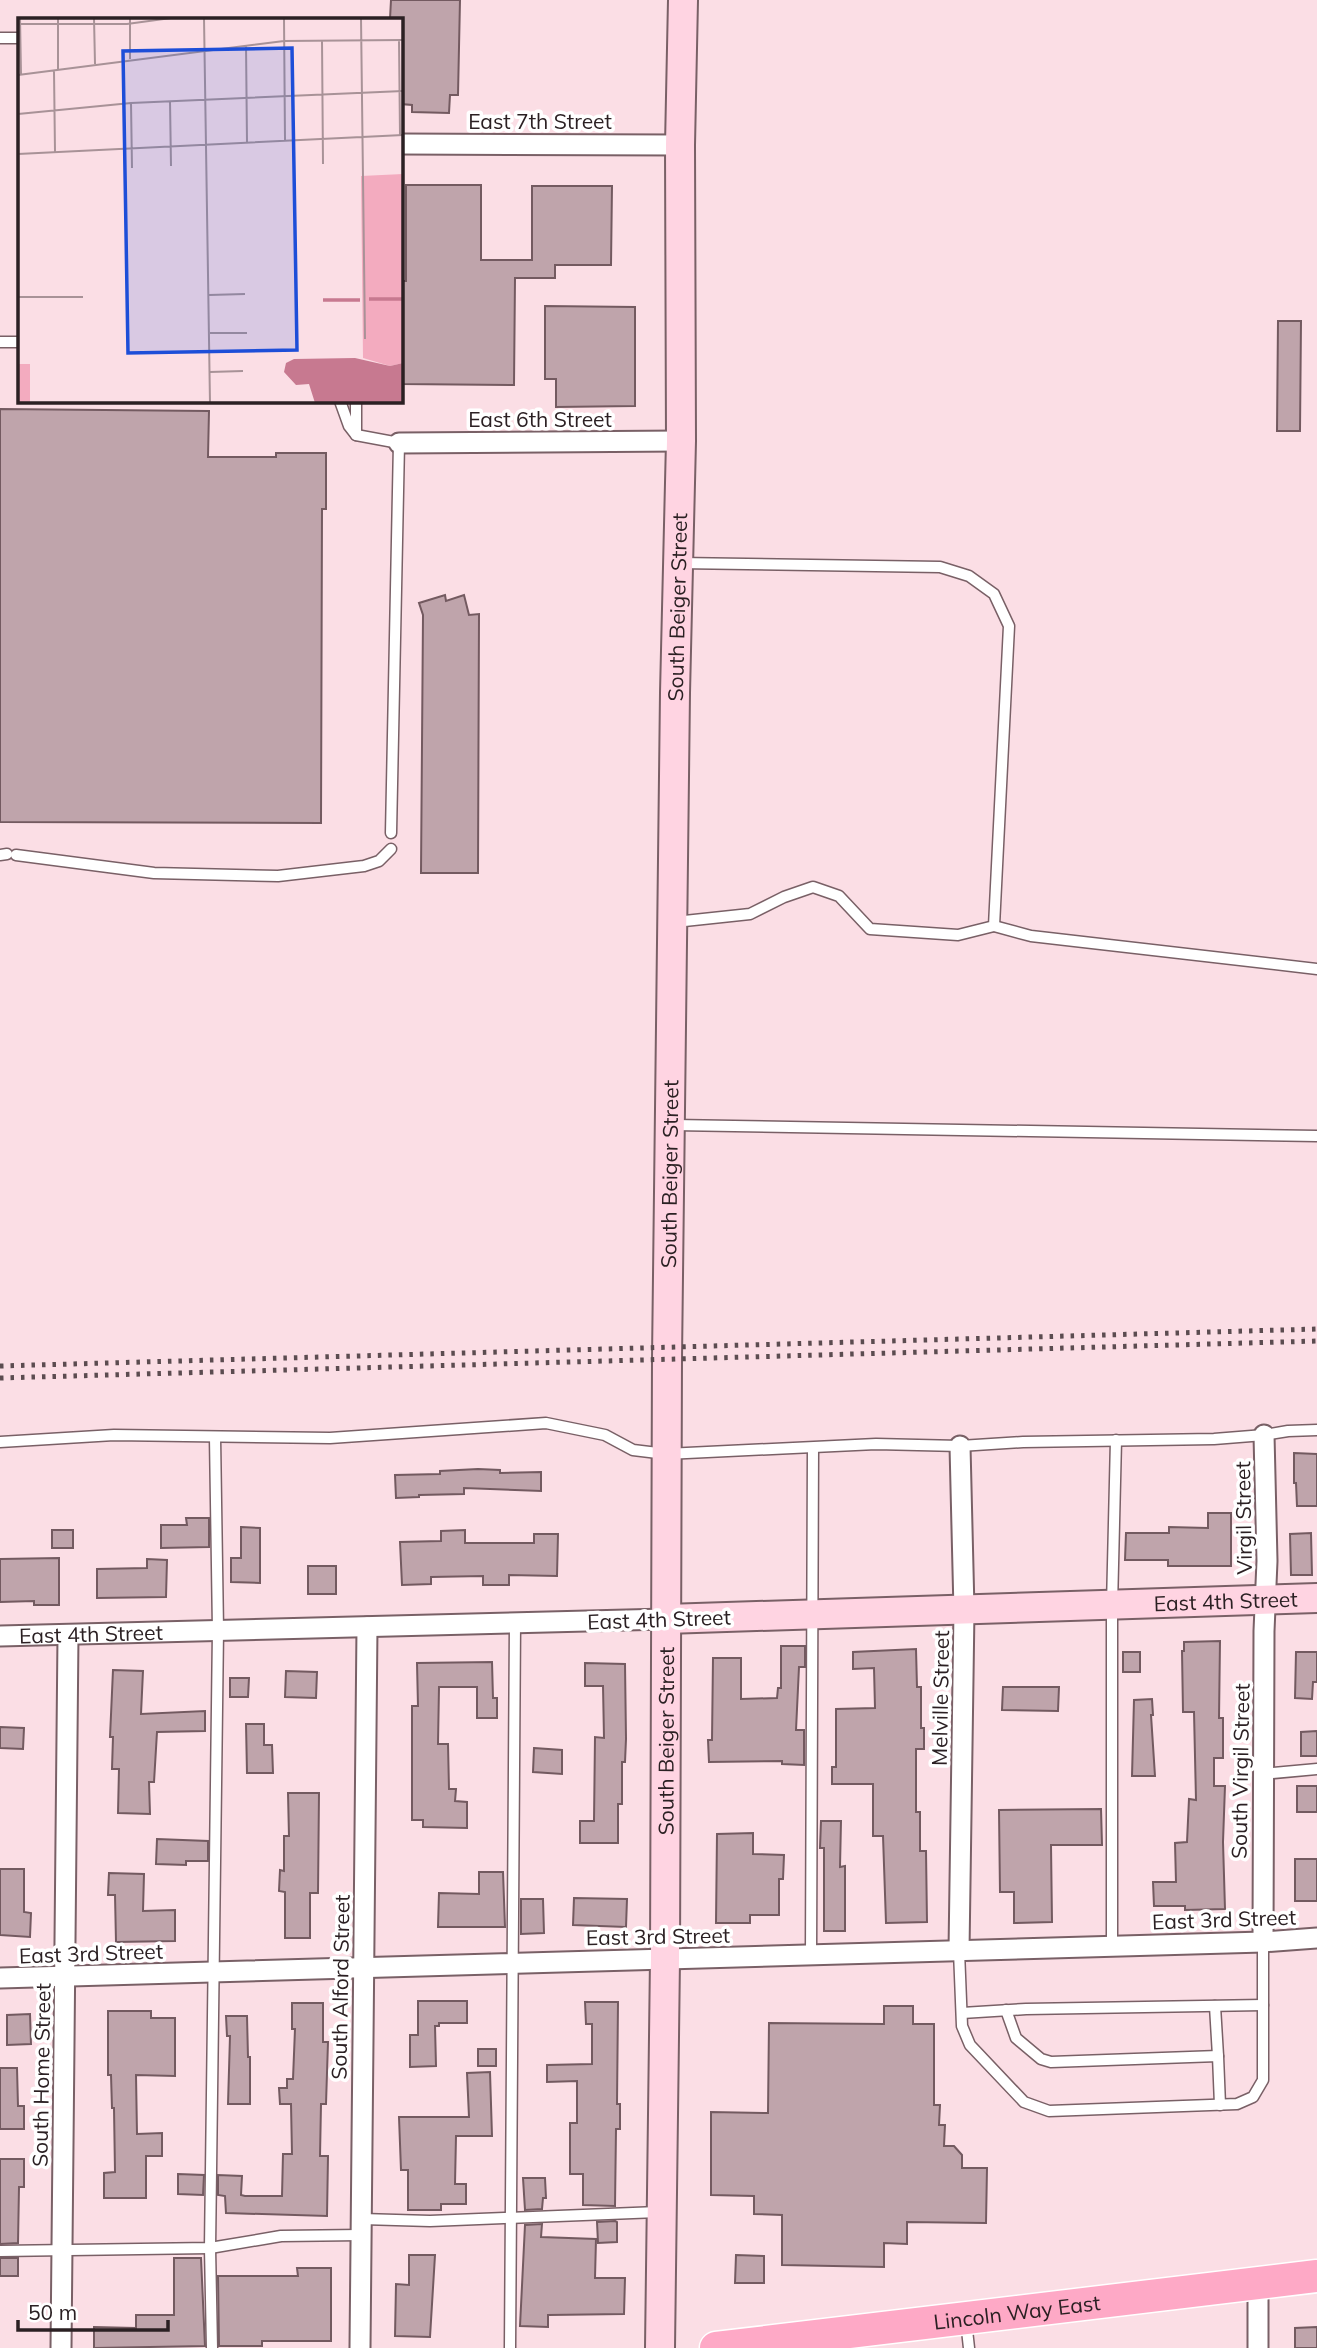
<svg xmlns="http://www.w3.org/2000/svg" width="1317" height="2348" font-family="Mulish,sans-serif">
	<rect width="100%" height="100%" fill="#fbdee5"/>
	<g fill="#bfa4ab" stroke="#735a60" stroke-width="2">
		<path d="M391,0H460L458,95H450L449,113L412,112V105L401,104V19H390Z"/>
		<path d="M406,185H481V260H532V186H612L611,265H555V278H515L514,385L401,384V281H406Z"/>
		<path d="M545,306L635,307V406L556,407V379H545Z"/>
		<path d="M1278,321H1301L1300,431H1277Z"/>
		<path d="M0,409L209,411L208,457H276V453H326V509H322L321,823L0,822Z"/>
		<path d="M445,595L446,601L464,595L469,615L479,614L478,873H421L423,615L419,603Z"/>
		<path d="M1294,1453L1317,1454V1506H1297L1296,1483H1294Z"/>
		<path d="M478,1469L500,1470V1473L541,1472V1491L464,1488V1494L419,1495V1497L396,1498L395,1475L440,1474V1471Z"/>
		<path d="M1208,1513H1231V1566H1168V1560H1125L1126,1533H1169V1527L1208,1528Z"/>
		<path d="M186,1518H209V1547L161,1548V1525H187Z"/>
		<path d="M241,1527L260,1528V1583L231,1582V1558H241Z"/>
		<rect x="52" y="1530" width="21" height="18"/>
		<path d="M465,1530V1543H534V1534H558L557,1576L509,1575V1585H483V1576L431,1577V1584L402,1585L400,1542L441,1541V1531Z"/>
		<path d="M1311,1533L1312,1575H1291L1290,1534Z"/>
		<path d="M59,1558V1605H34V1601L0,1602V1559Z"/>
		<path d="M147,1559L167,1560L166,1597L97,1598V1569L147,1568Z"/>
		<rect x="308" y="1566" width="28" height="28"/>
		<path d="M1220,1641L1219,1718H1223V1758H1214V1786H1225L1223,1842L1225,1909L1185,1910V1906H1154L1153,1882H1176L1175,1843L1187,1842L1189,1799L1196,1800L1194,1712H1183L1182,1651H1184V1642Z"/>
		<path d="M781,1646H805V1667H799L796,1730H804V1765L782,1764V1761L709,1762L708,1740H712L713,1658H741V1699L777,1698L778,1688H781Z"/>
		<path d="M916,1649L917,1687H921V1728H924V1749H916V1812H920V1851H926L927,1922L886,1923L883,1836H873V1784H832V1767H836V1709L875,1708L874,1668L853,1669V1652Z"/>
		<rect x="1123" y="1652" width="17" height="20"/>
		<path d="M1296,1652H1317V1682H1313L1312,1699L1295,1698Z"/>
		<path d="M492,1662L493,1698H497V1718H477V1687H439L438,1744H448L449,1789H456L455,1801L467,1802V1828L423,1827V1820H412V1706H418L417,1663Z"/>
		<path d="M585,1663L625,1664L626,1739L625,1762H622V1804H618V1843H580V1821H594L595,1737L604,1738L603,1686H585Z"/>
		<path d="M113,1670L143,1671L141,1714L205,1711V1731L157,1732L154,1782H149L150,1814L118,1813L119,1769H112L113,1737H110Z"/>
		<path d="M286,1671L317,1672L316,1698L285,1697Z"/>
		<path d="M230,1678H249L248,1697H230Z"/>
		<path d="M1003,1687H1059L1058,1711L1002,1710Z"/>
		<path d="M1152,1699L1153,1715H1151L1155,1776H1132L1134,1700Z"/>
		<path d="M246,1724H264V1745H272L273,1773H247Z"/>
		<path d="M0,1727L24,1728L23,1749L0,1748Z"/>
		<path d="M1317,1731V1756H1301V1732Z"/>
		<path d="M534,1748L562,1750V1774L533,1772Z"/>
		<rect x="1297" y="1786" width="20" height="26"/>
		<path d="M288,1793H319L318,1893H310V1938H285V1892L279,1891L280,1870L284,1871V1836H289Z"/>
		<path d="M1101,1809L1102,1845H1051L1052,1922L1014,1923V1892H1000L999,1810Z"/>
		<path d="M821,1821H841L840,1867L845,1866V1931H824V1848H820Z"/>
		<path d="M753,1833V1854L784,1855L783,1879H779V1915H750V1923H716L717,1834Z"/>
		<path d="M157,1839L208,1841V1861H186V1865L156,1864Z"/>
		<rect x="1295" y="1859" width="22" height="42"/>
		<path d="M0,1869H24V1912L31,1913L30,1937L0,1935Z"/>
		<path d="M479,1872H503L505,1927H438L439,1893L479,1894Z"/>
		<path d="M109,1873L144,1874L143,1911L175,1910V1941L116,1942L115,1895H108Z"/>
		<path d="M574,1898L627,1899L626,1927L573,1925Z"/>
		<path d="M521,1899H543L544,1933L521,1934Z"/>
		<path d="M418,2001H467V2023H439V2026H435L436,2066L410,2067V2035H418Z"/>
		<path d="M585,2002H618L617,2104H620V2129H616L615,2206L583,2205V2174H570V2123H577V2081L547,2082V2065L592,2064V2024H586Z"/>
		<path d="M292,2003H323V2042H328L326,2104H321L320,2156H328L327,2216L226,2213L225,2196L218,2195V2175L242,2176L241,2195L245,2196H282L283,2154H292L291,2104H280L279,2088H287V2079H293L295,2029H292Z"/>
		<path d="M884,2006H913V2024H934V2105H940L939,2125H945L944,2146H954L962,2155V2168H987L986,2223L907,2222V2244L884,2243V2267L782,2265V2215L754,2214V2196L711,2195V2112L768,2113L769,2023L884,2024Z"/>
		<path d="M108,2011H151V2018H175V2076L136,2075L137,2134L162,2133V2156H146V2198H104V2173L115,2172L114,2108H112L111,2075H108Z"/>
		<path d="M30,2014L31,2044L7,2045V2015Z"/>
		<path d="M226,2016H247L248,2057H250V2104H228L230,2036H227Z"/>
		<rect x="478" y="2049" width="18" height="17"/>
		<path d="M0,2068H17L18,2106H24V2129H0Z"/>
		<path d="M490,2072L492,2136H456L455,2184H466V2204H441V2210H408V2170H401L399,2117H469L467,2073Z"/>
		<path d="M0,2159H24V2187H19L18,2243L0,2244Z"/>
		<path d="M178,2174L204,2175L203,2195L178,2194Z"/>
		<path d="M523,2178H545L546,2198H543L542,2209L525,2210Z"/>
		<path d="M615,2221L617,2222V2242L598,2243L597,2222Z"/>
		<path d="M542,2224L541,2237L596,2239L595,2278H625L624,2314L548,2315V2327L520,2326L525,2225Z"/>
		<path d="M409,2255H435L430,2337L395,2336L396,2284L409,2285Z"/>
		<path d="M736,2255L764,2256V2283H735Z"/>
		<rect x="0" y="2258" width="18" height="18"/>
		<path d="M174,2258H201L205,2346L94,2348V2327L136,2328V2315H174Z"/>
		<path d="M297,2268H331V2341H262V2346H219L218,2276H298Z"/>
		<path d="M1317,2327V2348H1295V2328Z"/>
	</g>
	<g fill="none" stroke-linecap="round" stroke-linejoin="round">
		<g stroke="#796066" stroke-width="13">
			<g id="lane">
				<path d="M0,38H19"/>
				<path d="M0,342H19"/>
				<path d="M340,401L349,426L356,435L399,443L391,833"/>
				<path d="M356,435V401"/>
				<path d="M0,855L7,854"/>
				<path d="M16,855L154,873L278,876L364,866L379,861L391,849"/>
				<path d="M675,922L750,914L784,897L813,887L839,896L870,929L958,935L994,926L1009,626L994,594L969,576L940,567L679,563"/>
				<path d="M994,926L1031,936L1317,969"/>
				<path d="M674,1125L1317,1136"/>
				<path d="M0,1442L114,1435L330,1438L546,1423L605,1435L633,1450L666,1454L876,1444L960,1446L1023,1442L1214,1439L1264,1435L1288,1431L1317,1430"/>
				<path d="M1263,1774L1317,1769"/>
				<path d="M1112,1946V1606L1116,1440"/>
				<path d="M959,1951L962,2026L970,2045L1024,2102L1049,2111L1237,2104L1253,2097L1263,2080V1942"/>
				<path d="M811,1955L813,1448"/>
				<path d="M1215,2006L1218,2056"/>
				<path d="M1006,2010L1016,2038L1041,2059L1051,2062L1218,2056L1220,2105"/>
				<path d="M962,2013L1026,2009L1263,2005"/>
				<path d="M362,2219L430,2221L658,2212"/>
				<path d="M0,2251L210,2248L281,2236L361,2235"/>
				<path d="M966,2321L969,2348"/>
				<path d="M212,2348L210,2248L218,1630L215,1437"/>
				<path d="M510,2348L515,1623"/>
			</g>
		</g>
		<g stroke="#796066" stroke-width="23">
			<g id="street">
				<path d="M401,144L680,145"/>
				<path d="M399,443L681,441"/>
				<path id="s1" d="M0,1636L666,1619"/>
				<path d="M1263,1942L1264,1631L1267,1561L1264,1435"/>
				<path d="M959,1951L964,1610L960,1446"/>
				<path d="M0,1978L1263,1942L1317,1938"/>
				<path d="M61,2348L68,1635"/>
				<path d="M360,2348L367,1627"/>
				<path d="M1258,2348V2283"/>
			</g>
		</g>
		<g stroke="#796066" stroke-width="32">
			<g id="secondary">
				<path id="s2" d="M666,1619L1317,1598"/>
				<path id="s3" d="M660,2348L665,1959L667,1359L675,693L681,441L680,145L683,0"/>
			</g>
		</g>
		<g stroke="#fff" stroke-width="35">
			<g id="primary">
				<path id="s4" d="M716,2348L1317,2276"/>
			</g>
		</g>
		<use href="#lane" stroke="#fff" stroke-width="10"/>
		<use href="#street" stroke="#fff" stroke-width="19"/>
		<use href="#secondary" stroke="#ffd4e2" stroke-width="28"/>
		<use href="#primary" stroke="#fea9c6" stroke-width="32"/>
		<g stroke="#5b4c50" stroke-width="5" stroke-dasharray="3.5 7" stroke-linecap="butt">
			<path d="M0,1366L1317,1329"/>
			<path d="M0,1378L1317,1341"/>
		</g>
	</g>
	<g text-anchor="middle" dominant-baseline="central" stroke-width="7" stroke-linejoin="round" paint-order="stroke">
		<g font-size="21" fill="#2b2023" stroke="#fff">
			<text x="540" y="121">East 7th Street</text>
			<text x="540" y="419">East 6th Street</text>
			<text stroke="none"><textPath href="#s3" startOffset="1741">South Beiger Street</textPath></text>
			<text stroke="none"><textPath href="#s3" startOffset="1174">South Beiger Street</textPath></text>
			<text transform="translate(1243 1518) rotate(-91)">Virgil Street</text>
			<text stroke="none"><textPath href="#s2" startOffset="560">East 4th Street</textPath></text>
			<text transform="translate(659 1619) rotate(-2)">East 4th Street</text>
			<text stroke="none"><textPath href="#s1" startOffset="91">East 4th Street</textPath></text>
			<text transform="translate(940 1698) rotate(-89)">Melville Street</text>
			<text stroke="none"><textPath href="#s3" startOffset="607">South Beiger Street</textPath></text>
			<text transform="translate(1240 1771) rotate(-89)">South Virgil Street</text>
			<text transform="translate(1224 1919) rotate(-2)">East 3rd Street</text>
			<text transform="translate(658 1936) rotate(-1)">East 3rd Street</text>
			<text transform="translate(91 1953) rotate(-2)">East 3rd Street</text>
			<text transform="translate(340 1987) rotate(-89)">South Alford Street</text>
			<text transform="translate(41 2075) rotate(-89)">South Home Street</text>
			<text stroke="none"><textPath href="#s4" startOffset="303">Lincoln Way East</textPath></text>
		</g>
	</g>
	<g transform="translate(18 18)">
		<rect width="385" height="385" fill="#fbdee5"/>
		<path d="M385,156V345L372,348L345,340L343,158ZM0,346H12V385H0Z" fill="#f3abbf"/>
		<path d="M337,340L372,348L385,345V385H297L291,366L278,367L266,354L268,345L276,341Z" fill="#c77990"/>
		<path fill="none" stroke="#c77990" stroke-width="3.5" d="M351,281H385M305,282H342"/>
		<path fill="none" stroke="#a89297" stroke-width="2" d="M2,0L3,56M40,0V51M76,0L77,46M112,0V41M186,0L192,385M266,0L267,122M343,0L347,321M0,6H109L153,0M304,22L305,146M381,22L382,117M228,27L229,124M36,53L37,134M0,57L266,23L385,22M152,83L153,148M113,85L114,150M0,96L113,85L385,73M0,136L385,117M191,277L227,276M0,279H65M192,315H229M192,354L225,353"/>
		<path fill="#1d4ed8" fill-opacity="0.15" stroke="#1d4ed8" stroke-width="3.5" d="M274,30L279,332L110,335L105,33Z"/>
		<rect width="385" height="385" fill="none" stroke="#2b2023" stroke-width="3.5"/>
	</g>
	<path d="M18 2320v10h150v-10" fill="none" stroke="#2b2023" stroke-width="3.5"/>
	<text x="28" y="2320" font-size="21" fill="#2b2023" stroke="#ffffff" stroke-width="5" paint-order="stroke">50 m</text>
</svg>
